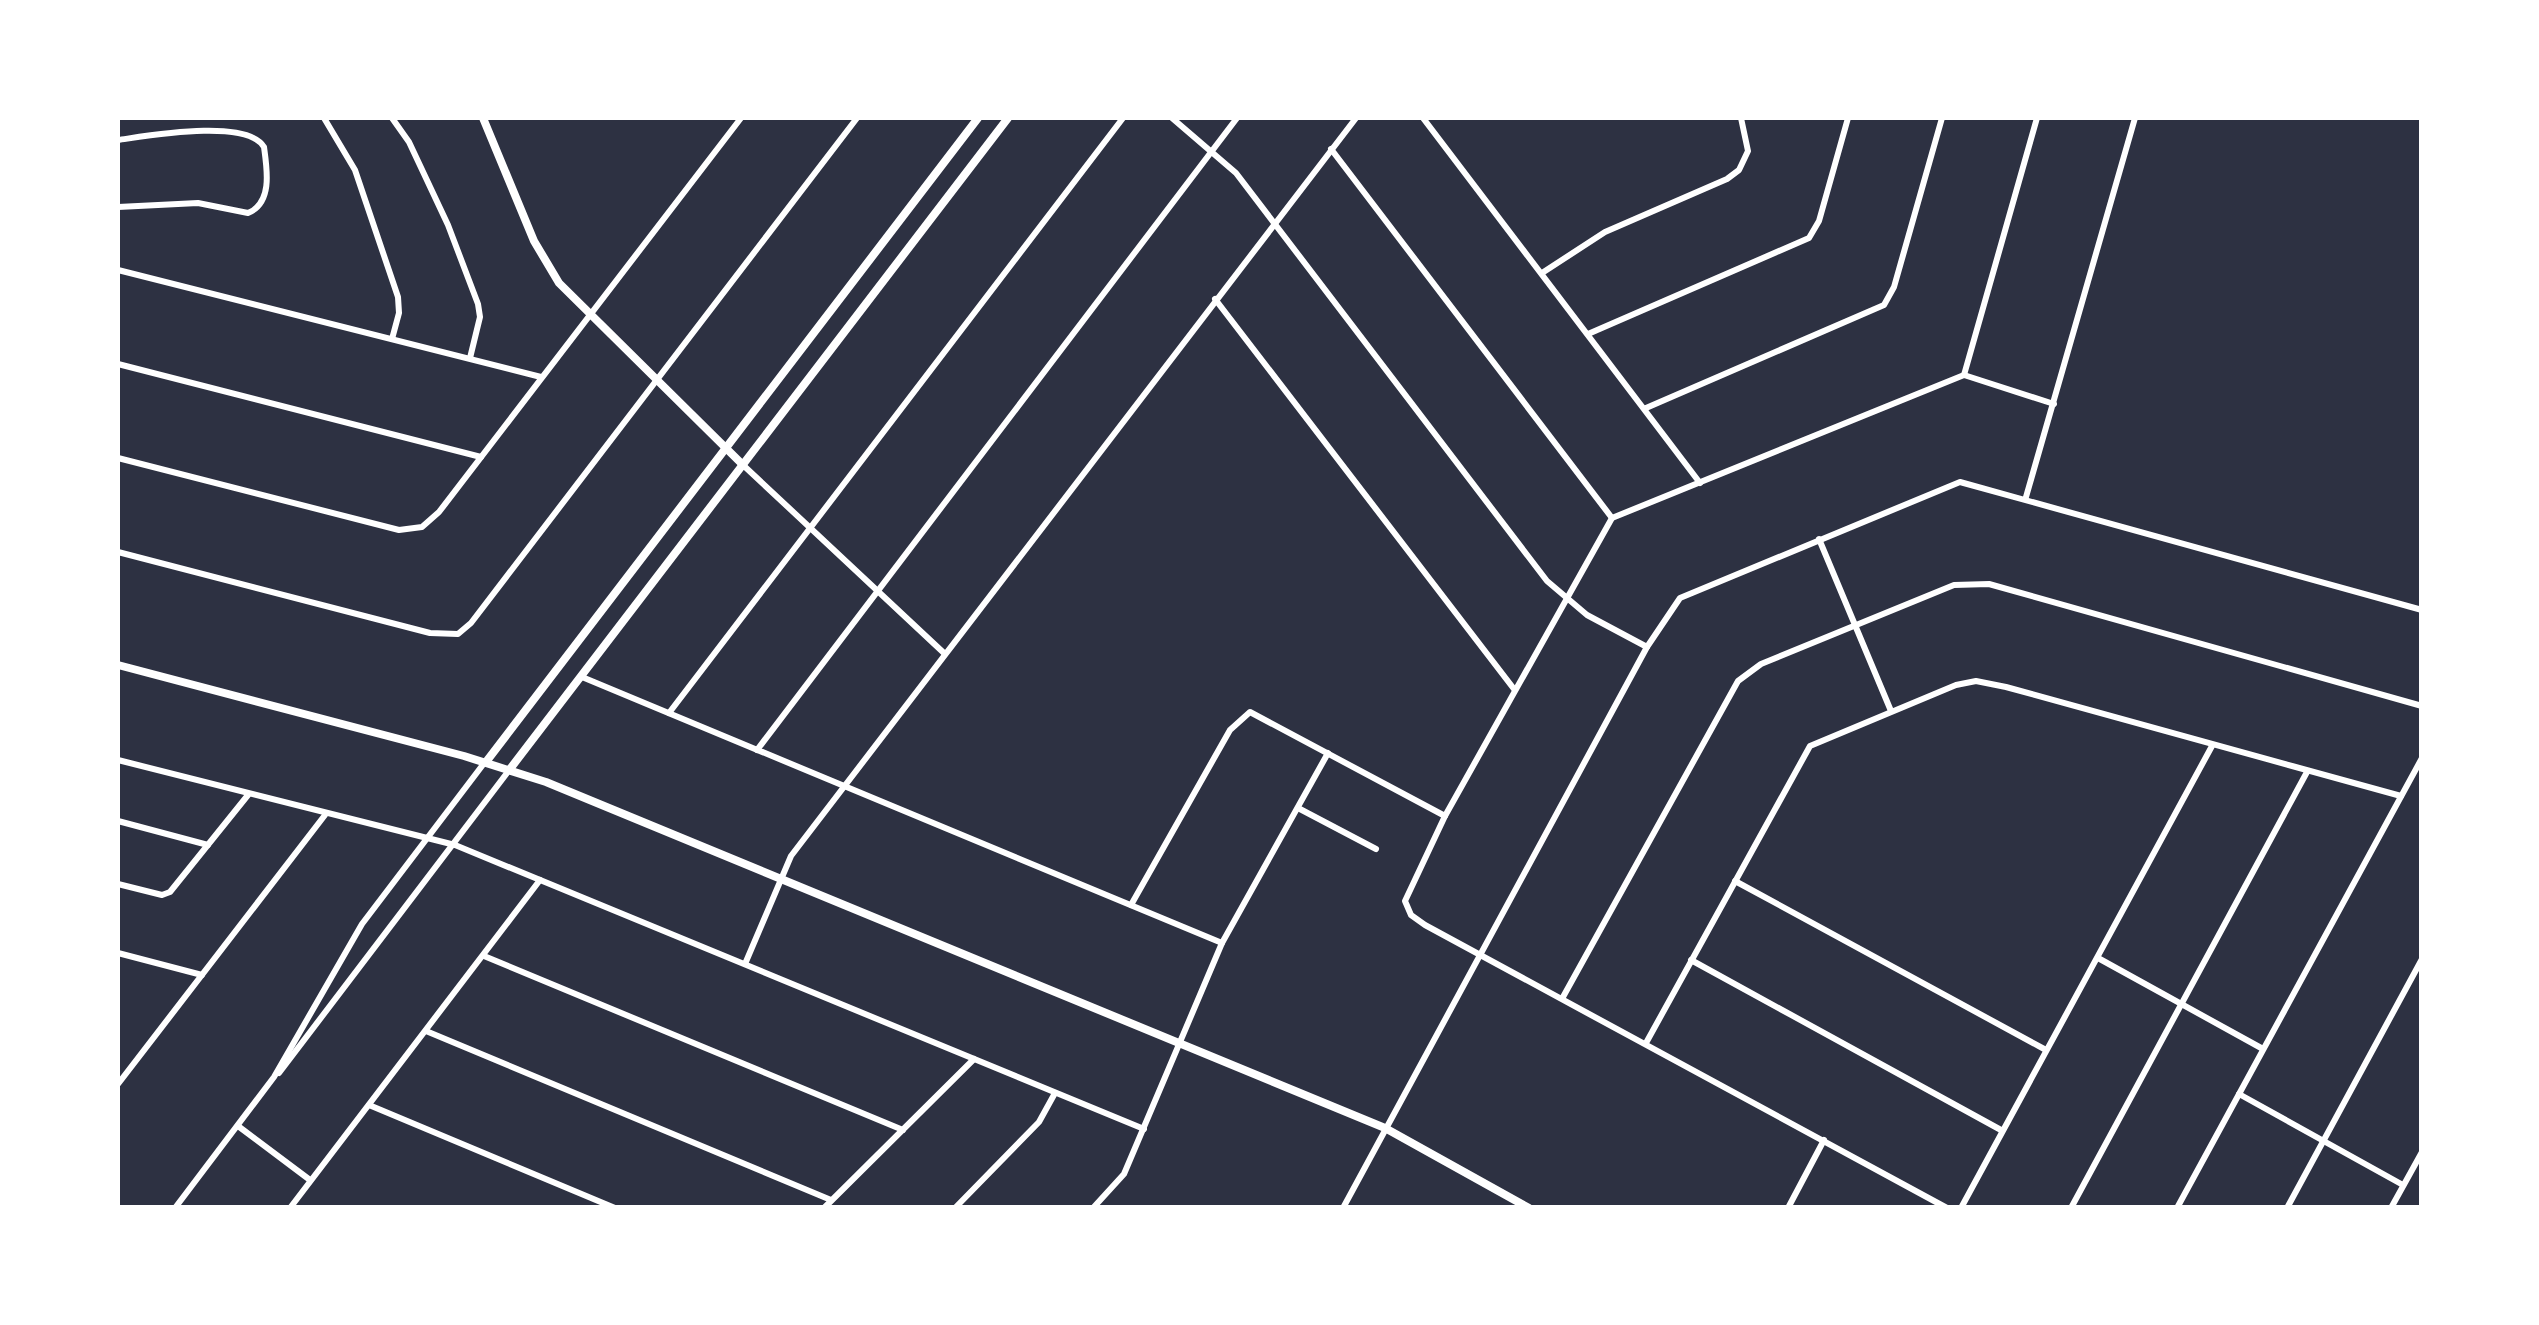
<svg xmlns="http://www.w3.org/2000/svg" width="2539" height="1325" font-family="Bitter,serif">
	<rect width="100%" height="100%" fill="#2d3142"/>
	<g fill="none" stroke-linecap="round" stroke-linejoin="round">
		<g stroke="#fff" stroke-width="6">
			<path d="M324,118L355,170L398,297L399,313L392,339"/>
			<path d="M392,118L409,142L448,225L478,304L480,317L470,358"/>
			<path d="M1172,118L1236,173L1547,581L1587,615L1647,647"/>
			<path d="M1423,118L1700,483"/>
			<path d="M118,140C147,136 247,118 264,147C267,169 273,203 248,213L198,203L118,207"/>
			<path d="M1331,149L1612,518"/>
			<path d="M118,270L541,377"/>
			<path d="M1542,273L1605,232L1727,179L1739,170L1748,151L1741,118"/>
			<path d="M1215,299L1514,689"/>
			<path d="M1588,334L1809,238L1819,221L1848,118"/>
			<path d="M118,364L481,457"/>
			<path d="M1964,375L2037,118"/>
			<path d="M1646,408L1884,305L1894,287L1942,118"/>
			<path d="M118,458L399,530L422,527L439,512L741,118"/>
			<path d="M743,465L945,654"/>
			<path d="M2026,497L2135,118"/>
			<path d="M1819,539L1891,711"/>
			<path d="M118,552L430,633L458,634L471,623L857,118"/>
			<path d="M582,677L1222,943"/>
			<path d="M669,713L1123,118"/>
			<path d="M757,750L1237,118"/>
			<path d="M118,760L455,845L1144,1129"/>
			<path d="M1298,808L1376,849"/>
			<path d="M118,821L208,845"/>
			<path d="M1735,881L2046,1050"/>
			<path d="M118,884L162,895L170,892L248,795"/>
			<path d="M1131,905L1230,730L1250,712L1445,816"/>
			<path d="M118,953L202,975"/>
			<path d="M484,956L903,1130"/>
			<path d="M2098,958L2263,1049"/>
			<path d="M1691,960L2001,1130"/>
			<path d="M745,964L791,856L1356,118"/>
			<path d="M1563,997L1738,681L1761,664L1954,585L1989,584L2422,706"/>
			<path d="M426,1031L831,1200"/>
			<path d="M1646,1043L1810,746L1956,685L1976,681L2006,687L2401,796"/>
			<path d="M279,1073L510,769"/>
			<path d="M118,1084L325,815"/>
			<path d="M2239,1094L2403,1185"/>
			<path d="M369,1105L615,1208"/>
			<path d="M238,1126L310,1180"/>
			<path d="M175,1208L274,1077L362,924L485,762"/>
			<path d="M290,1208L540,880"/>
			<path d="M824,1208L974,1059"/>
			<path d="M955,1208L1039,1122L1055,1093"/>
			<path d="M1093,1208L1124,1174L1222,943L1328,753"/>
			<path d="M1343,1208L1647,647L1680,598L1960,482L2422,610"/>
			<path d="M1788,1208L1824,1140"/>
			<path d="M1947,1208L1425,925L1411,915L1405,901L1445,816L1612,518L1964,375L2054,404"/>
			<path d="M1961,1208L2212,746"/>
			<path d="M2071,1208L2307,772"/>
			<path d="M2177,1208L2422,758"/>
			<path d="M2287,1208L2422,959"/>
			<path d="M2391,1208L2422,1152"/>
		</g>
		<g stroke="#fff" stroke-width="8">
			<path d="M483,118L534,241L559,283L743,465"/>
			<path d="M118,665L464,756L546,782L1385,1128L1529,1208"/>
			<path d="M486,762L978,118"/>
			<path d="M510,769L1008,118"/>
		</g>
	</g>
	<rect width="2539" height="1325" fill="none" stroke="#ffffff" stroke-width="240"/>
</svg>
